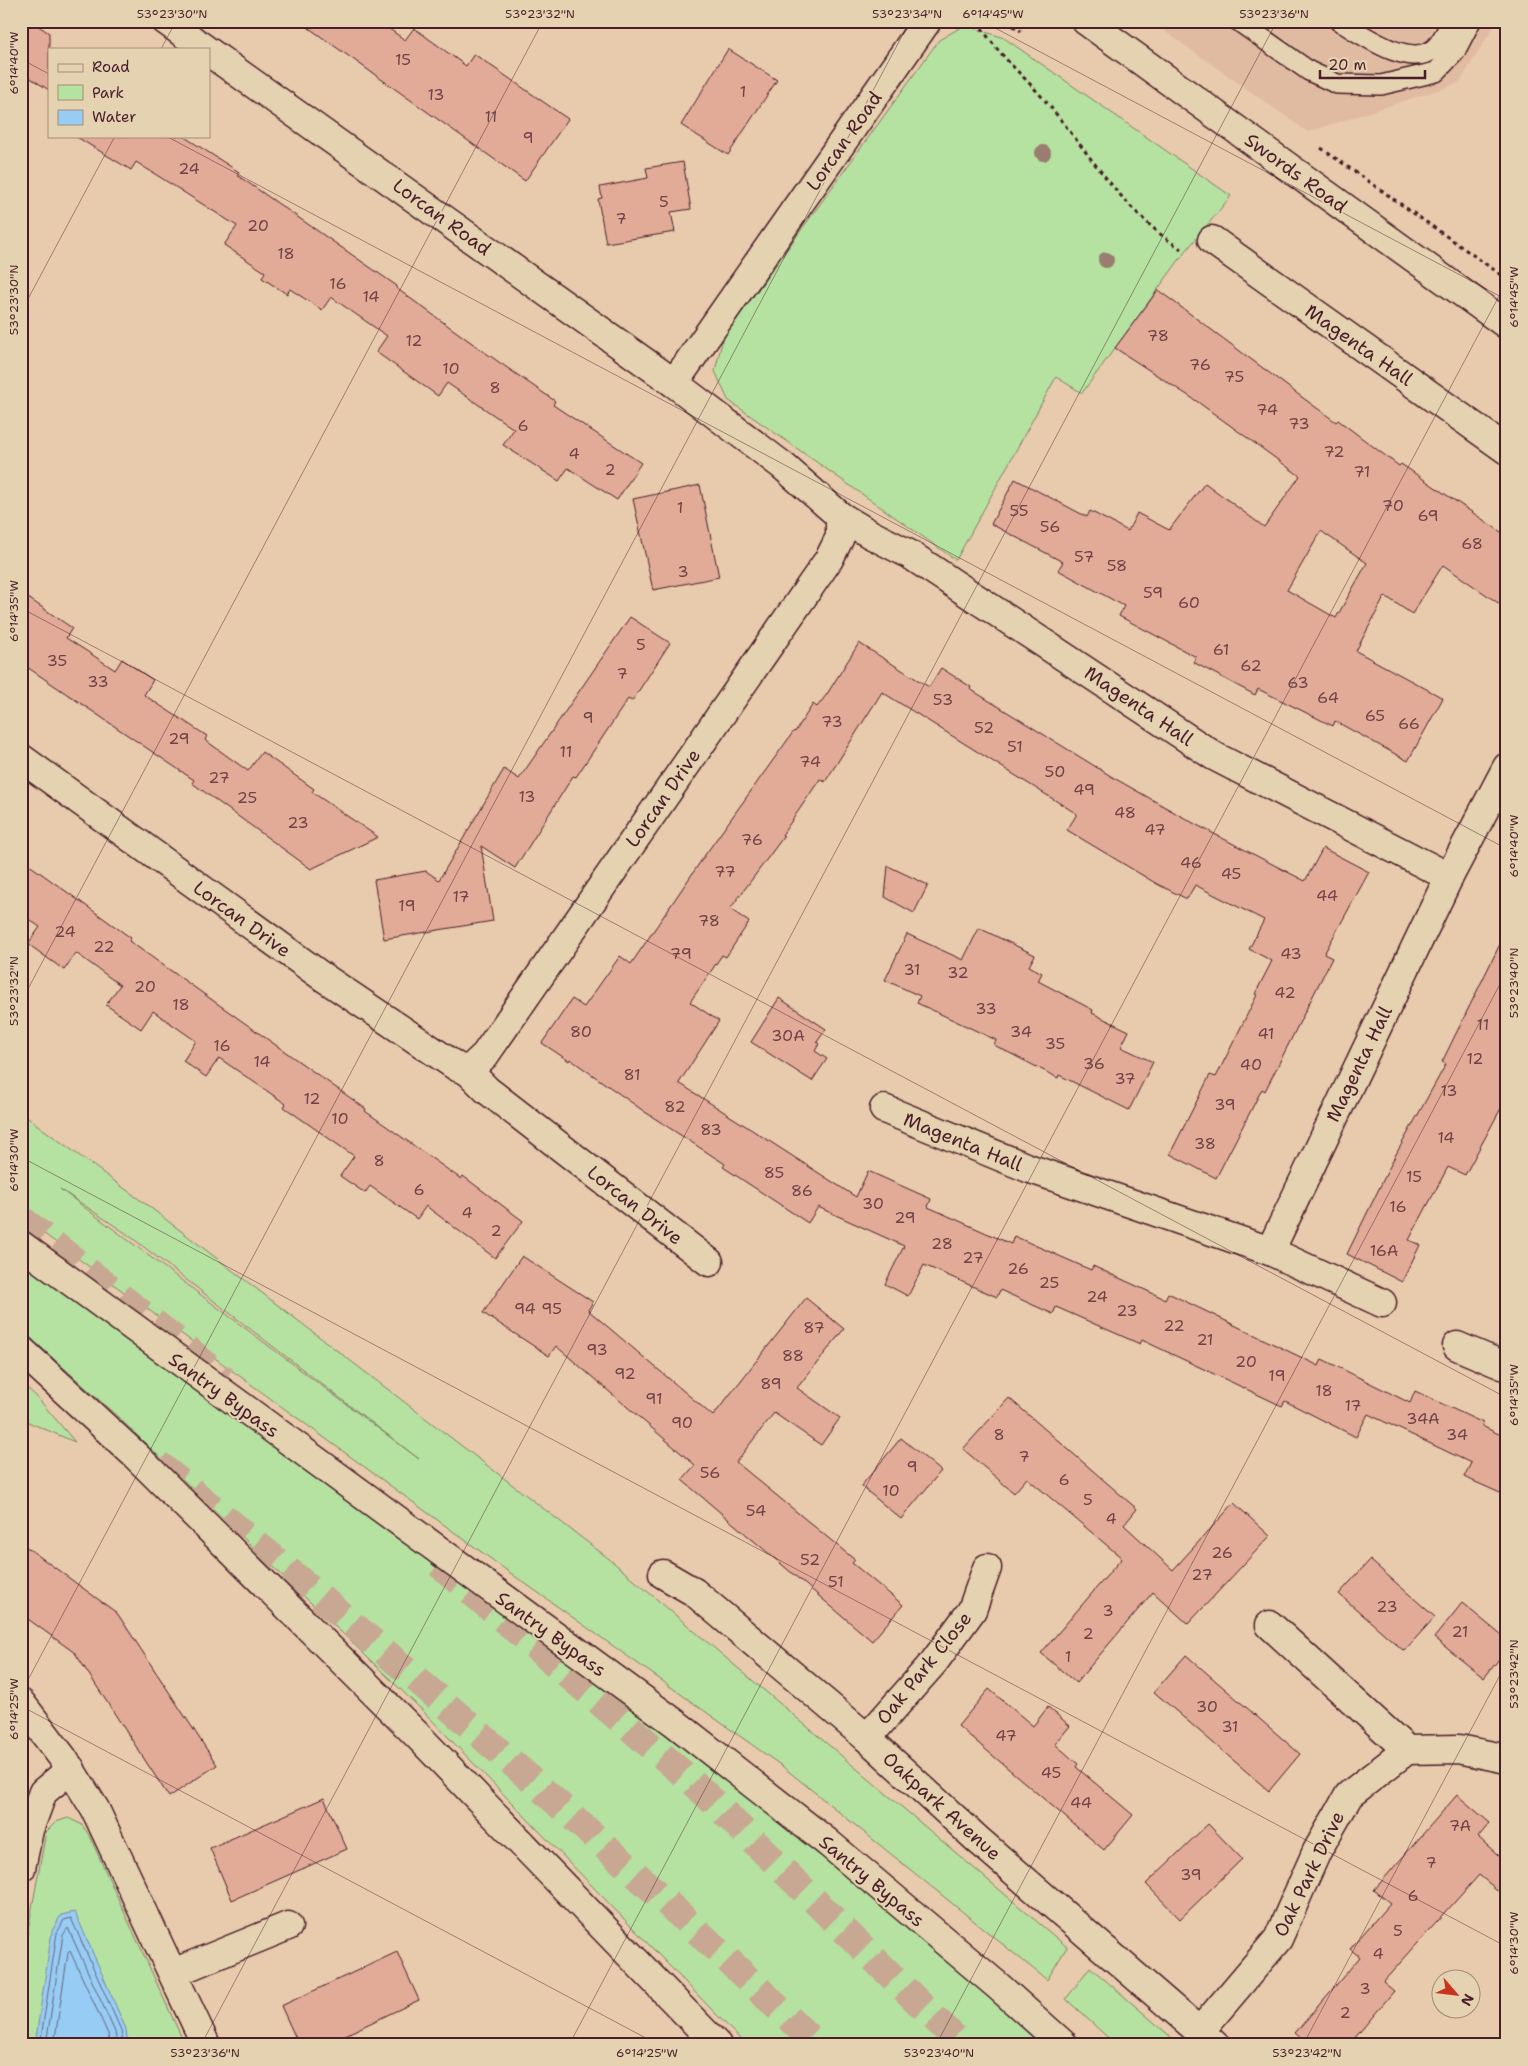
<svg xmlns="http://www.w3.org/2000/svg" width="1528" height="2066" font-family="'Shantell Sans',sans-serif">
	<rect width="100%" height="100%" fill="#e8caac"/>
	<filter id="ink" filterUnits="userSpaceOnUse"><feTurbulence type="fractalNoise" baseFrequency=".02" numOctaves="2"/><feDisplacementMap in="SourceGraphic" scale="10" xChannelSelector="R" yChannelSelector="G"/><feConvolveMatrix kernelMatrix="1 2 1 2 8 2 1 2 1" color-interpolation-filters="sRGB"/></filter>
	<g filter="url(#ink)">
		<path fill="#e0bba1" d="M1153,21H1497L1459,83L1308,132L1163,30Z"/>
		<g fill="#b5e2a0" stroke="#808066" fill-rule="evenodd">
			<path d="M965,25L1004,38L1231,196L1185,252L1082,393L1056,377L956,560L728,400L715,371L723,338L939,40Z"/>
			<path d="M21,1113L147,1205L608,1558L1067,1947L1047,1980L782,1766L509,1572L21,1217ZM60,1189L127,1234L419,1459Z"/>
			<path d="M21,1263L668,1734L790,1828L1006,2010L1042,2045H746L422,1710L118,1417L21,1329Z"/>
			<path d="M21,1383L35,1395L75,1442L21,1419Z"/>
			<path d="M68,1818L81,1824L89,1835L185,2045H21V1968L46,1832L56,1822Z"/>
			<path d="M1090,1967L1179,2044L1180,2045H1116L1066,1999Z"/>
		</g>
		<path fill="#97ccf5" stroke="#7887a4" d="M75,1912L126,2029L128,2045H35L52,1931L61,1915Z"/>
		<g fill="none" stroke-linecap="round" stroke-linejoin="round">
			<g stroke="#69647c" stroke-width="1">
				<path d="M40,2045L57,1933L64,1920L71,1918L121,2030L123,2045"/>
				<path d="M46,2045L63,1935L68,1928L115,2032L117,2045"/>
				<path d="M54,2045L68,1953L70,1951L108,2034L109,2045"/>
			</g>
		</g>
		<g fill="#e1ab98" stroke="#4a1f2b" fill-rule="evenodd">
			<path d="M21,21H31L49,33V90L21,72Z"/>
			<path d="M299,21H378L405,40L414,28L466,66L474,54L568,119L525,181Z"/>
			<path d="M728,49L777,80L728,155L681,125Z"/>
			<path d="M75,136H183L239,172L237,175L397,286L396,288L483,351L555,401L553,405L641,463L617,500L568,468L559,481L503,445L514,429L447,383L438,396L376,352L387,336L331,297L322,310L290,289L287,294L262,278L265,272L224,245L237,226L136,162L131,170Z"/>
			<path d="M683,162L691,209L671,212L675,232L606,243L598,199L602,198L600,187L648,178L646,168Z"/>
			<path d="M1158,290L1299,395L1336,422L1338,420L1399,466L1401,464L1507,536V609L1443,565L1412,614L1385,596L1356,651L1443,698L1408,761L1335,721L1333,726L1258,689L1255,695L1193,662L1196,657L1119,616L1124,606L1058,570L1063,562L991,524L1015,479L1087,517L1090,511L1128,531L1137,513L1169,530L1205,483L1264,527L1300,476L1195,400L1115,348ZM1321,531L1367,563L1336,618L1287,590Z"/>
			<path d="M700,485L719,577L653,590L633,499Z"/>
			<path d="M21,593L72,628L66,638L91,654L115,670L122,659L153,680L144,695L207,736L205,740L248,771L262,752L314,789L312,792L378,837L311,869L192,783L194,780L21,663Z"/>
			<path d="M630,617L670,643L632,701L628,699L576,777L573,776L515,868L481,846L493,921L384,939L374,880L426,871L439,880L504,769L519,779Z"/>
			<path d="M859,643L929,687L941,668L971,687L970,689L1114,778L1195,824L1305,881L1323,848L1369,872L1324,954L1332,958L1265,1091L1262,1089L1216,1178L1170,1154L1210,1075L1216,1077L1257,995L1255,994L1272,961L1249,949L1264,920L1195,885L1187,899L1157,884L1067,830L1077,814L882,692L825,782L820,779L782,835L784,836L730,909L749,922L726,957L722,955L690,1002L719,1021L679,1083L856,1197L868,1171L931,1199L928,1207L1011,1244L1014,1236L1091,1270L1093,1266L1165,1299L1168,1293L1319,1366L1322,1359L1410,1403L1415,1391L1483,1423L1482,1426L1507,1438V1496L1464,1477L1471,1463L1368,1414L1356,1437L1285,1401L1282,1406L1142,1340L1140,1344L1056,1307L1053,1314L1000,1290L997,1297L924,1265L908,1296L885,1284L904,1246L818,1207L808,1223L723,1167L725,1164L645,1112L570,1059L569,1061L542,1043L572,999L584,1007L620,956L631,964L705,855L794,731L795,732L813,704L817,707L827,694Z"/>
			<path d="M21,859L131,938L129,941L366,1109L365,1111L461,1179L463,1176L523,1221L495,1258L426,1206L417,1219L370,1186L365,1193L340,1176L354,1156L284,1107L286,1104L219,1058L206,1077L183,1061L196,1041L153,1011L141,1029L106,1005L120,985L76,953L64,970L28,944L40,927L21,914Z"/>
			<path d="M888,866L928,885L914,913L885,897Z"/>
			<path d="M979,928L1035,955L1029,966L1042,973L1038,981L1093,1010L1092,1013L1129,1031L1121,1047L1153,1062L1129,1110L1059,1075L1058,1078L994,1045L996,1040L917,1003L920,996L885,980L907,934L963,960Z"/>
			<path d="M1507,930V1097L1465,1175L1448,1167L1409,1240L1420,1245L1402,1282L1347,1254L1395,1156L1446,1064L1442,1062Z"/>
			<path d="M779,998L826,1029L817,1042L819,1044L815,1051L827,1059L812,1081L751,1042Z"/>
			<path d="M522,1256L593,1302L588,1310L713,1416L806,1298L844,1329L797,1388L840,1418L821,1445L774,1413L736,1462L855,1560L852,1563L903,1605L872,1641L682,1480L695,1465L556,1346L549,1356L483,1313Z"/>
			<path d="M1009,1398L1137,1509L1124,1525L1173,1570L1234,1503L1270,1536L1188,1624L1153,1592L1076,1683L1041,1653L1122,1558L1027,1478L1014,1493L963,1449Z"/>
			<path d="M901,1438L941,1471L901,1519L861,1486Z"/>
			<path d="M21,1543L117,1613L217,1765L169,1797L75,1653L21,1614Z"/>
			<path d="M1370,1560L1435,1617L1404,1651L1339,1594Z"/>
			<path d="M1462,1603L1507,1640V1649L1484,1678L1434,1638Z"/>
			<path d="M1186,1655L1300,1754L1269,1791L1154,1692Z"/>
			<path d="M989,1689L1033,1726L1048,1707L1070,1726L1055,1744L1078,1764L1076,1767L1133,1815L1104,1850L958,1726Z"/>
			<path d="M1457,1795L1490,1823L1478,1837L1507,1863V1898L1479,1875L1383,1982L1394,1991L1349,2045H1309L1295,2033L1360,1957L1350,1949L1390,1903L1374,1890Z"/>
			<path d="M324,1798L347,1849L232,1900L210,1848Z"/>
			<path d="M1208,1824L1242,1859L1180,1919L1146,1884Z"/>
			<path d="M397,1952L419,2000L324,2045H299L281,2006Z"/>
		</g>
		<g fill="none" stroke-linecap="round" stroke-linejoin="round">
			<g stroke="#c8a892" stroke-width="28" stroke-dasharray="28 14" stroke-linecap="butt">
				<path d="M21,1219L185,1347L224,1380"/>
				<path d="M158,1464C320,1594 477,1729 630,1869C693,1926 755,1986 817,2045"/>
				<path d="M439,1564L694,1783L962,2045"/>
			</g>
			<g stroke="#4a1f2b" stroke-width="22">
				<g id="service">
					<path d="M1238,21L1309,71L1337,84L1381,85L1436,72L1455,52L1471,21"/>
					<path d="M1339,21C1362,34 1410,70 1435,48C1442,41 1447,30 1452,21"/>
				</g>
			</g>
			<g stroke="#4a1f2b" stroke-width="31">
				<g id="minor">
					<path d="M166,21L205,49"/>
					<path d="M209,52L674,383L783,466L840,516L870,534L909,554L1214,756L1449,877"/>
					<path d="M1212,240L1507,450"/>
					<path d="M674,383L927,21"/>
					<path d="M21,758L320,975L457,1067L468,1071L485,1055L829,559L840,537V516"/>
					<path d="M468,1071L487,1090L709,1262"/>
					<path d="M884,1109L1028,1168L1270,1251L1382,1303"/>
					<path d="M1270,1251L1449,877L1507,767"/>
					<path d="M1457,1346L1507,1367"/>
					<path d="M663,1574L694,1592L867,1738L977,1839L1215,2045"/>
					<path d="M1270,1625L1407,1750"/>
					<path d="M21,1703L63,1758L95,1809L206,2045"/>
					<path d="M867,1738L934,1662L972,1610L987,1568"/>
					<path d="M21,1868L29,1830L43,1792L71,1769"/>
					<path d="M173,1973L288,1926"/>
					<path d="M1200,2031L1278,1939L1317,1851L1349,1795L1407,1750L1459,1749L1507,1759"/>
				</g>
			</g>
			<g stroke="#4a1f2b" stroke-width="31">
				<g id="secondary">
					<path d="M1086,21L1507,325"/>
					<path d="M21,1245L675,1723L827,1842L998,1986L1064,2045"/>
					<path d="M21,1350L134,1454L419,1737L717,2045"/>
				</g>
			</g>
			<g stroke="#4a1f2b" stroke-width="3" stroke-dasharray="4 4" stroke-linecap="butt">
				<path d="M978,21C994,51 1020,72 1042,97C1087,149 1122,211 1181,249"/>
				<path d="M1006,21L1021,31"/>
				<path d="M1321,148L1507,279"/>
			</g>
			<use href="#service" stroke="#e5d2b0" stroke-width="19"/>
			<use href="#minor" stroke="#e5d2b0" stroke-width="28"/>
			<use href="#secondary" stroke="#e5d2b0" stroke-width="28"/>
		</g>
		<g fill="#9a7c6f">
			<circle cx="1043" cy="153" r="8"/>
			<circle cx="1106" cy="260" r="8"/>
		</g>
	</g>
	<path fill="none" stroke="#4a1f2b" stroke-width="1" stroke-opacity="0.45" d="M982,21L1507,300M161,49L176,21M21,59L49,74M166,136L1507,849M21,312L115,136M21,608L1507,1398M21,1002L543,21M21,1157L1507,1947M21,1693L910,21M21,1706L659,2045M201,2045L1277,21M569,2045L1507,281M936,2045L1507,971M1303,2045L1507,1662"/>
	<g text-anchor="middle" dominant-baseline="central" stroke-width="4" stroke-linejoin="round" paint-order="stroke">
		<g font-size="16" fill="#704246">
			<text x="403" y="59">15</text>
			<text x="743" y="91">1</text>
			<text x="436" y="94">13</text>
			<text x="491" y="116">11</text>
			<text x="528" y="137">9</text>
			<text x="189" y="168">24</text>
			<text x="664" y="201">5</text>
			<text x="621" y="218">7</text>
			<text x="258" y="225">20</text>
			<text x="286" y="253">18</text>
			<text x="338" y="283">16</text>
			<text x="371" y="296">14</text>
			<text x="1158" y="335">78</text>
			<text x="414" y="340">12</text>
			<text x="1200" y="364">76</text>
			<text x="451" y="368">10</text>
			<text x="1234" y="376">75</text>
			<text x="495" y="387">8</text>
			<text x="1267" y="409">74</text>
			<text x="1299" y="423">73</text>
			<text x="523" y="425">6</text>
			<text x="1334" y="451">72</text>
			<text x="574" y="453">4</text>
			<text x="610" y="469">2</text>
			<text x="1362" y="471">71</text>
			<text x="1393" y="505">70</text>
			<text x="680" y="507">1</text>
			<text x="1019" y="510">55</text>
			<text x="1428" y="515">69</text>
			<text x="1050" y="526">56</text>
			<text x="1472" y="543">68</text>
			<text x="1084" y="556">57</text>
			<text x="1117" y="565">58</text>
			<text x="683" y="571">3</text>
			<text x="1153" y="592">59</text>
			<text x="1189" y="602">60</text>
			<text x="641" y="644">5</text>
			<text x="1221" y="649">61</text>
			<text x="57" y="660">35</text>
			<text x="1251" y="665">62</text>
			<text x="622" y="673">7</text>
			<text x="98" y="681">33</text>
			<text x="1298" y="682">63</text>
			<text x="1328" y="697">64</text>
			<text x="943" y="699">53</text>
			<text x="1375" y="715">65</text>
			<text x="588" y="717">9</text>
			<text x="832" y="721">73</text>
			<text x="1409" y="723">66</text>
			<text x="984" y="727">52</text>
			<text x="179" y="738">29</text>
			<text x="1015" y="746">51</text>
			<text x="566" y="751">11</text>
			<text x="810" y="761">74</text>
			<text x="1055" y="771">50</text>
			<text x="219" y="777">27</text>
			<text x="1084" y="789">49</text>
			<text x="527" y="796">13</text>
			<text x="247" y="797">25</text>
			<text x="1125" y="812">48</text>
			<text x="298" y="822">23</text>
			<text x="1155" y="829">47</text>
			<text x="752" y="839">76</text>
			<text x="1191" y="862">46</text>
			<text x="725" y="871">77</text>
			<text x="1231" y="873">45</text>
			<text x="1327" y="895">44</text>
			<text x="461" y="896">17</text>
			<text x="407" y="905">19</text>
			<text x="709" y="920">78</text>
			<text x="65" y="931">24</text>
			<text x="104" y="946">22</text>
			<text x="681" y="953">79</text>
			<text x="1291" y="953">43</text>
			<text x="912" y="969">31</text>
			<text x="958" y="972">32</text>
			<text x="145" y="986">20</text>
			<text x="1285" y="992">42</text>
			<text x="181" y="1004">18</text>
			<text x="986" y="1008">33</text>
			<text x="1483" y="1024">11</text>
			<text x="581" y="1031">80</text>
			<text x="1021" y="1031">34</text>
			<text x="1266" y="1033">41</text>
			<text x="788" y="1035">30A</text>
			<text x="1055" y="1043">35</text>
			<text x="222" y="1045">16</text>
			<text x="1475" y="1058">12</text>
			<text x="262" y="1061">14</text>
			<text x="1094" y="1063">36</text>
			<text x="1251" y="1064">40</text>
			<text x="632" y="1074">81</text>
			<text x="1125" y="1078">37</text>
			<text x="1449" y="1090">13</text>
			<text x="312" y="1098">12</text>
			<text x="1225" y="1104">39</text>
			<text x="675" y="1106">82</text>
			<text x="340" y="1118">10</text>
			<text x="711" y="1129">83</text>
			<text x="1446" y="1137">14</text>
			<text x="1205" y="1143">38</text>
			<text x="379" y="1160">8</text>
			<text x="774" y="1172">85</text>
			<text x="1414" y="1176">15</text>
			<text x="419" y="1189">6</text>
			<text x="802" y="1190">86</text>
			<text x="873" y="1203">30</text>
			<text x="1398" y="1206">16</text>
			<text x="467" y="1212">4</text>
			<text x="905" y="1217">29</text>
			<text x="496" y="1230">2</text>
			<text x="942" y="1243">28</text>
			<text x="1384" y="1250">16A</text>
			<text x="973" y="1257">27</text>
			<text x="1018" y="1268">26</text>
			<text x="1049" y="1282">25</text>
			<text x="1097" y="1296">24</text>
			<text x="538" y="1308">94 95</text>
			<text x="1127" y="1310">23</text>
			<text x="1174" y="1325">22</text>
			<text x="814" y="1327">87</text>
			<text x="1205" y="1339">21</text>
			<text x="597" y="1349">93</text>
			<text x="793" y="1355">88</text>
			<text x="1246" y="1361">20</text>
			<text x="625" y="1373">92</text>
			<text x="1277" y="1375">19</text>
			<text x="771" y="1383">89</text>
			<text x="1324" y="1390">18</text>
			<text x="654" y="1398">91</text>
			<text x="1353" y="1405">17</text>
			<text x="1423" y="1418">34A</text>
			<text x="682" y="1422">90</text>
			<text x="999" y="1434">8</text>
			<text x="1457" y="1434">34</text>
			<text x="1024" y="1456">7</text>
			<text x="912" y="1466">9</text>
			<text x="710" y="1472">56</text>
			<text x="1064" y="1479">6</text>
			<text x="891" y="1490">10</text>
			<text x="1088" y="1499">5</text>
			<text x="756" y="1510">54</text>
			<text x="1111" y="1518">4</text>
			<text x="1222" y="1552">26</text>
			<text x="810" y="1559">52</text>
			<text x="1202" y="1574">27</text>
			<text x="836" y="1581">51</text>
			<text x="1387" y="1606">23</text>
			<text x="1108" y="1610">3</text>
			<text x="1460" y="1631">21</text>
			<text x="1088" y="1633">2</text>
			<text x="1068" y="1656">1</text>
			<text x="1207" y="1706">30</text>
			<text x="1230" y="1726">31</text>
			<text x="1006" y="1735">47</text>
			<text x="1051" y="1772">45</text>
			<text x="1081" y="1802">44</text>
			<text x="1460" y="1825">7A</text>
			<text x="1431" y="1862">7</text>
			<text x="1191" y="1874">39</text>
			<text x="1413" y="1895">6</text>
			<text x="1398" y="1930">5</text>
			<text x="1378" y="1953">4</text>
			<text x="1365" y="1988">3</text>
			<text x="1345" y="2012">2</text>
		</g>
		<g font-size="19" fill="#4a1f2b" stroke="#e5d2b0">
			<text transform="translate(844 141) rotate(-55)">Lorcan Road</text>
			<text transform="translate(1296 173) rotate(36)">Swords Road</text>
			<text transform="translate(442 217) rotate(36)">Lorcan Road</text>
			<text transform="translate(1359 345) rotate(35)">Magenta Hall</text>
			<text transform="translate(1139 706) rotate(34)">Magenta Hall</text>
			<text transform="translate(663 798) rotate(-55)">Lorcan Drive</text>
			<text transform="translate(242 919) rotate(36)">Lorcan Drive</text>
			<text transform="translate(1359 1064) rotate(-64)">Magenta Hall</text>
			<text transform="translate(963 1142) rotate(22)">Magenta Hall</text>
			<text transform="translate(635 1205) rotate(38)">Lorcan Drive</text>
			<text transform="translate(224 1395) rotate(36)">Santry Bypass</text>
			<text transform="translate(551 1634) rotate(36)">Santry Bypass</text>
			<text transform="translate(924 1668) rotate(-51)">Oak Park Close</text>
			<text transform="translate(942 1806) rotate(42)">Oakpark Avenue</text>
			<text transform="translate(1309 1874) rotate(-64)">Oak Park Drive</text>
			<text transform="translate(872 1881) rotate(40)">Santry Bypass</text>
		</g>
	</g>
	<rect width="1528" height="2066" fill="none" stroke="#e5d2b0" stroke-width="55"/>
	<rect x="48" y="48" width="162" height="90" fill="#e5d2b0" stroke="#a78a7b"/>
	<rect x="58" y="64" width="25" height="8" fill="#e5d2b0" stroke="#a78a7b"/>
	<text x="92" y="72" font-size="15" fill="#4a1f2b">Road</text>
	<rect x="58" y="85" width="25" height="15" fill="#b5e2a0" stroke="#a78a7b"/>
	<text x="92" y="98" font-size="15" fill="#4a1f2b">Park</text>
	<rect x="58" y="110" width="25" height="15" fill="#97ccf5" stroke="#a78a7b"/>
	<text x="92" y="122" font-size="15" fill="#4a1f2b">Water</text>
	<g transform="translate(1456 1994) rotate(118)"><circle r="24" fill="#e5d2b0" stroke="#a78a7b"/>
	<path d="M0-4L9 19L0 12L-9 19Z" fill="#c8321e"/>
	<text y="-8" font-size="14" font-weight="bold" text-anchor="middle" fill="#4a1f2b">N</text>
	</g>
	<path d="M1320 70v8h105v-8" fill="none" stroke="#4a1f2b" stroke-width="2.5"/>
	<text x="1328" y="70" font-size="15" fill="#4a1f2b" stroke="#e5d2b0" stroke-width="4" paint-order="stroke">20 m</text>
	<rect x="28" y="28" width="1472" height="2010" fill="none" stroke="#4a1f2b" stroke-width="2"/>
	<g font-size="12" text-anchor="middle" fill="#4a1f2b">
		<text x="172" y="18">53°23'30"N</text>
		<text x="540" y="18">53°23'32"N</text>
		<text x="907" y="18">53°23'34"N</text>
		<text x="993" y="18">6°14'45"W</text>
		<text x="1274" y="18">53°23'36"N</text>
		<text transform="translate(14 63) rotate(-90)" y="4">6°14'40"W</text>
		<text transform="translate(1514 297) rotate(-90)" y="4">6°14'45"W</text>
		<text transform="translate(14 300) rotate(-90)" y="4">53°23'30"N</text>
		<text transform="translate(14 611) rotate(-90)" y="4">6°14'35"W</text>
		<text transform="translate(1514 846) rotate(-90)" y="4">6°14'40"W</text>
		<text transform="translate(1514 983) rotate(-90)" y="4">53°23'40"N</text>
		<text transform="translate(14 991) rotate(-90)" y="4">53°23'32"N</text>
		<text transform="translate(14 1160) rotate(-90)" y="4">6°14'30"W</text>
		<text transform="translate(1514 1395) rotate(-90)" y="4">6°14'35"W</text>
		<text transform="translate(1514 1674) rotate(-90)" y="4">53°23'42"N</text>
		<text transform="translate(14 1709) rotate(-90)" y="4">6°14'25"W</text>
		<text transform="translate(1514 1943) rotate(-90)" y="4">6°14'30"W</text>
		<text x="205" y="2057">53°23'36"N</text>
		<text x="647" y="2057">6°14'25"W</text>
		<text x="939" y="2057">53°23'40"N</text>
		<text x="1307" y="2057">53°23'42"N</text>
	</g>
</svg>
